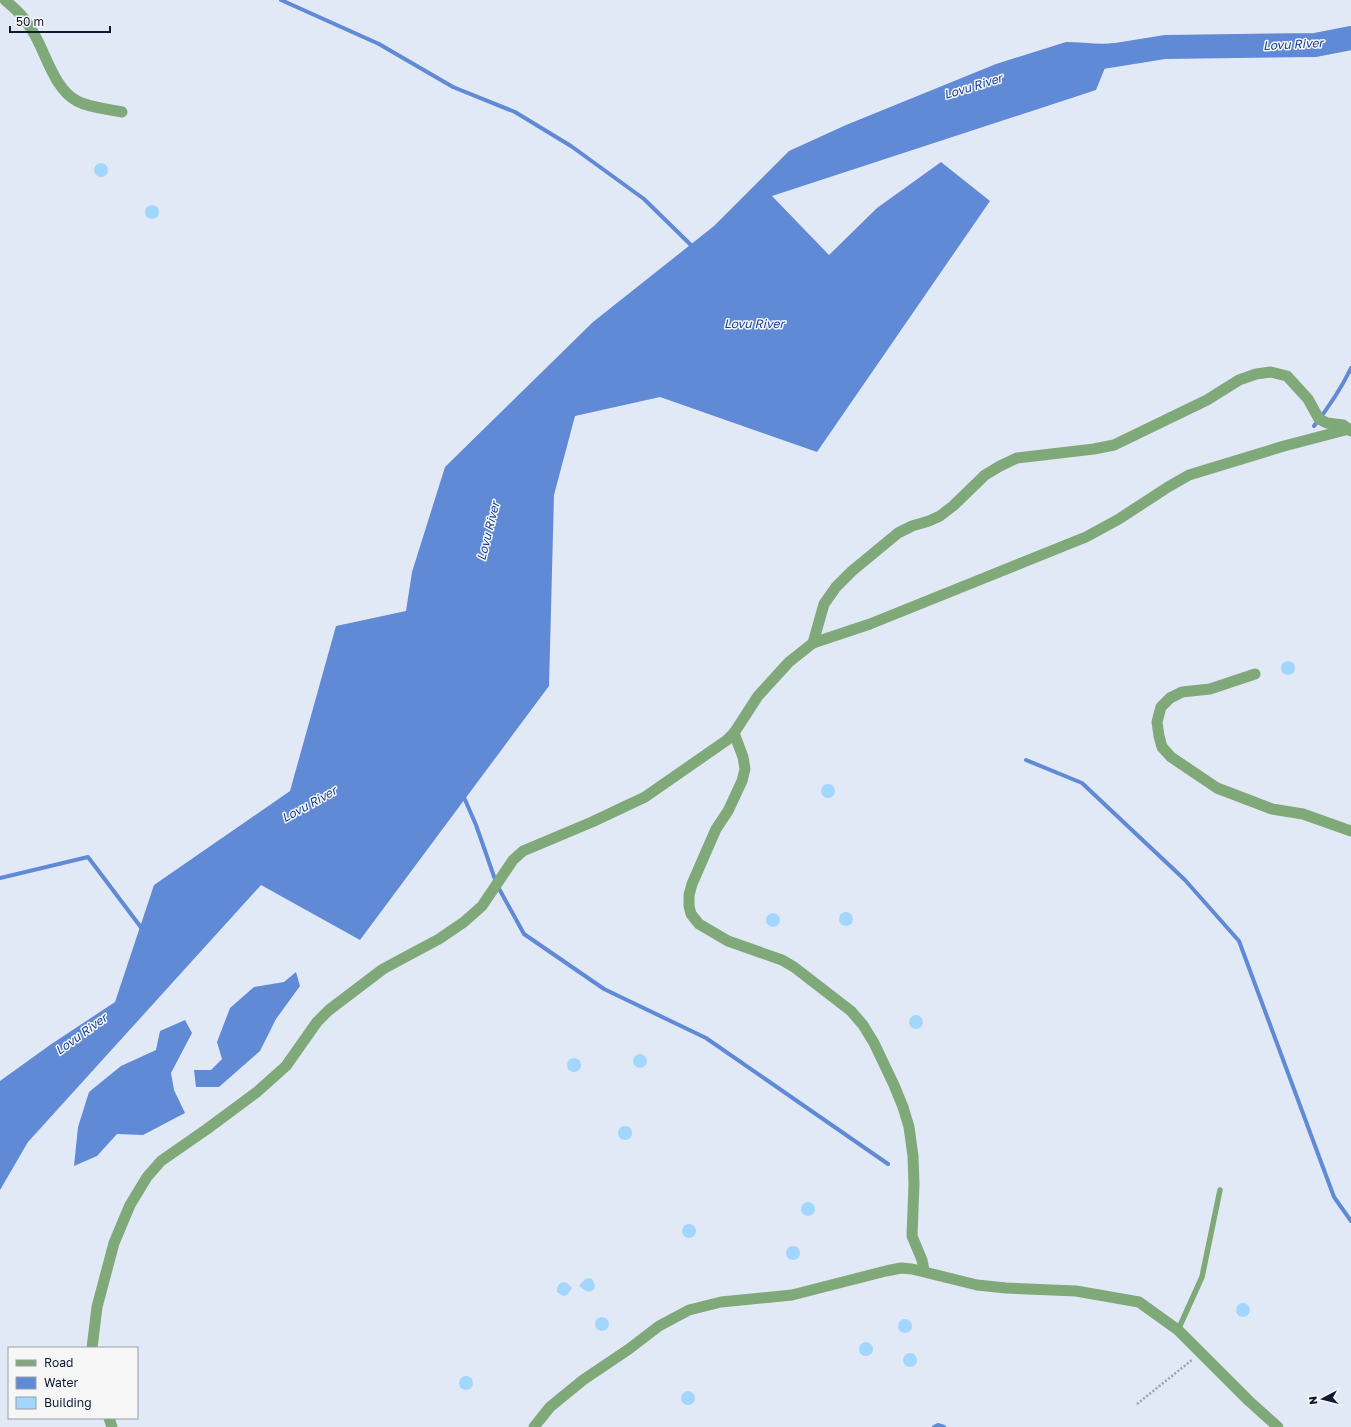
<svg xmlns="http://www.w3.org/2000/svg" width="1351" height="1427" font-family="'Golos Text',sans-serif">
	<rect width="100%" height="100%" fill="#e2e9f6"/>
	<g fill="#608ad5">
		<path d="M1066,42C1082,42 1099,45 1115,43L1096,90L772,196L829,255L877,208L941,162L990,201L817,452L660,397L575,416L554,495L549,686L360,940L261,885L28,1142L0,1190V1081L50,1045L115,1002L154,885L290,791L336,626L406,611L412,572L445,467L593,322L714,226L789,151L846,125L996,64Z"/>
		<path d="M296,972L300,986L276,1019L260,1051L219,1087H196L194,1070H211L222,1059L217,1042L230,1008L254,987L284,982Z"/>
		<path d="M185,1020L192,1033L171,1073L174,1090L185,1113L143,1135L117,1134L97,1156L74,1166L78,1127L89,1092L121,1066L156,1050L160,1031Z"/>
	</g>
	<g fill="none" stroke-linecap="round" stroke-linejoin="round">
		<g stroke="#608ad5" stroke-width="4">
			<path d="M281,0L379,44L453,87L515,112L571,146L644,199L694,248"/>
			<path d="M1314,426C1328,408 1341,389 1351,368"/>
			<path d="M1026,760L1082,783L1185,880L1239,941L1334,1197L1351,1221"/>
			<path d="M463,795L476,825L497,885L524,934L604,989L706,1038L888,1164"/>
			<path d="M0,878L88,857L143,930"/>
			<path d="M934,1427L938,1425L944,1427"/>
		</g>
		<path stroke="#608ad5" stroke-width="24" d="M1078,61L1165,47L1315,45L1351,38"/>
	</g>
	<g fill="#a2d6fc">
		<circle cx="101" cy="170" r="7"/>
		<circle cx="152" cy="212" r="7"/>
		<circle cx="1288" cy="668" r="7"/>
		<circle cx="828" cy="791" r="7"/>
		<circle cx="846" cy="919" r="7"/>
		<circle cx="773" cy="920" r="7"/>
		<circle cx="916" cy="1022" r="7"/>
		<circle cx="640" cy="1061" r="7"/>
		<circle cx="574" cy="1065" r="7"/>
		<circle cx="625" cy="1133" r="7"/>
		<circle cx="808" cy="1209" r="7"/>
		<circle cx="689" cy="1231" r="7"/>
		<circle cx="793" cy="1253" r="7"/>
		<path d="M588,1278L592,1279L595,1285L594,1289L590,1292L586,1291L579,1286L584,1280Z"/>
		<path d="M563,1282L567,1283L572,1288L567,1295L563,1296L557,1292V1288L559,1284Z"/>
		<circle cx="1243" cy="1310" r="7"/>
		<circle cx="602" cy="1324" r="7"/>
		<circle cx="905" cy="1326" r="7"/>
		<circle cx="866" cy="1349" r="7"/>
		<circle cx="910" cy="1360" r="7"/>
		<circle cx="466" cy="1383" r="7"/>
		<circle cx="688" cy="1398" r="7"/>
	</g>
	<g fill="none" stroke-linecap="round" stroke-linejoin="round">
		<path stroke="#99a2b2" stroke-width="2.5" stroke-dasharray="2 2" stroke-linecap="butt" d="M1137,1404L1193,1359"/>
		<path stroke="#80a979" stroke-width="5.5" d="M1178,1330L1202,1277L1220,1190"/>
		<g stroke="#80a979" stroke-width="11">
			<path d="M5,0C18,11 24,17 33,32C46,53 54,89 77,101C90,108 108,109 122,112"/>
			<path d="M813,643L870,624L1086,537L1119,519L1168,487L1189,475L1284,446L1349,429"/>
			<path d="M1255,674L1210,689L1182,692L1170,698L1161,707L1157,722L1159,736L1162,747L1171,757L1217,788L1272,809L1303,814L1351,831"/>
			<path d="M734,733L743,757L745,769L742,781L728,811L716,829L692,884L689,895V906L691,914L699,924L728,941L782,960L794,967L851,1011L863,1025L874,1043L894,1085L903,1107L909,1127L913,1156L914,1184L912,1236L922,1260L924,1270"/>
			<path d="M92,1348L97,1307L114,1243L130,1205L147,1177L161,1161L207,1129L257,1092L286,1066L317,1022L329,1010L383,969L439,939L464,922L482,906L513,860L523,851L592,822L645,797L727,740L734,733L758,696L789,662L813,643L824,604L836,587L852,571L898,533L912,526L929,521L940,516L953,506L985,475L1000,466L1017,458L1094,449L1114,445L1207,400L1239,380L1256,374L1271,372L1287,376L1308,399L1319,419L1327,423L1343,425L1351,431"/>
			<path d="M109,1418L112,1427"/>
			<path d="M534,1427L550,1407L583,1380L629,1349L659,1326L689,1310L721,1302L792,1295L886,1271L901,1268L912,1269L977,1285L1006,1288L1076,1291L1139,1302L1178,1330L1249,1401L1278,1427"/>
		</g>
	</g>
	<g text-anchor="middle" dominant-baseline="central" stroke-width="3" stroke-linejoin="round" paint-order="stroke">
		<g font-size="12" font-style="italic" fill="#0e3f96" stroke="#f6f6f6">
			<text transform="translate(1293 44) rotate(-3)">Lovu River</text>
			<text transform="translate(973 86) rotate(-17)">Lovu River</text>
			<text x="754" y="323">Lovu River</text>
			<text transform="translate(488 531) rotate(-76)">Lovu River</text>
			<text transform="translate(309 804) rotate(-29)">Lovu River</text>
			<text transform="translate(81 1034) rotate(-36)">Lovu River</text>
		</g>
	</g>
	<rect x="8" y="1347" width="130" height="72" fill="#f6f6f6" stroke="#999ea7"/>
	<rect x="16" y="1360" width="20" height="6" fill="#80a979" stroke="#999ea7"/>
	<text x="44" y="1367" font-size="12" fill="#0e1a31">Road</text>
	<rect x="16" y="1377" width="20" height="12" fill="#608ad5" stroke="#999ea7"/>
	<text x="44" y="1387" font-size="12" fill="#0e1a31">Water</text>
	<rect x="16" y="1397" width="20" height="12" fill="#a2d6fc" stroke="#999ea7"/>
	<text x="44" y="1407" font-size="12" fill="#0e1a31">Building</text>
	<g transform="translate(1323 1399) rotate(263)" stroke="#f6f6f6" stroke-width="3" paint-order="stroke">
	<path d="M0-3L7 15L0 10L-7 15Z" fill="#0e1a31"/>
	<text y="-6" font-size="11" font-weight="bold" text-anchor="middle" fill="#0e1a31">N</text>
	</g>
	<path d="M10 26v6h100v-6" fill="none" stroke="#0e1a31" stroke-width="2"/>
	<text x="16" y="26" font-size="12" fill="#0e1a31" stroke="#f6f6f6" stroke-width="3" paint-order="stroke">50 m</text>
</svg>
